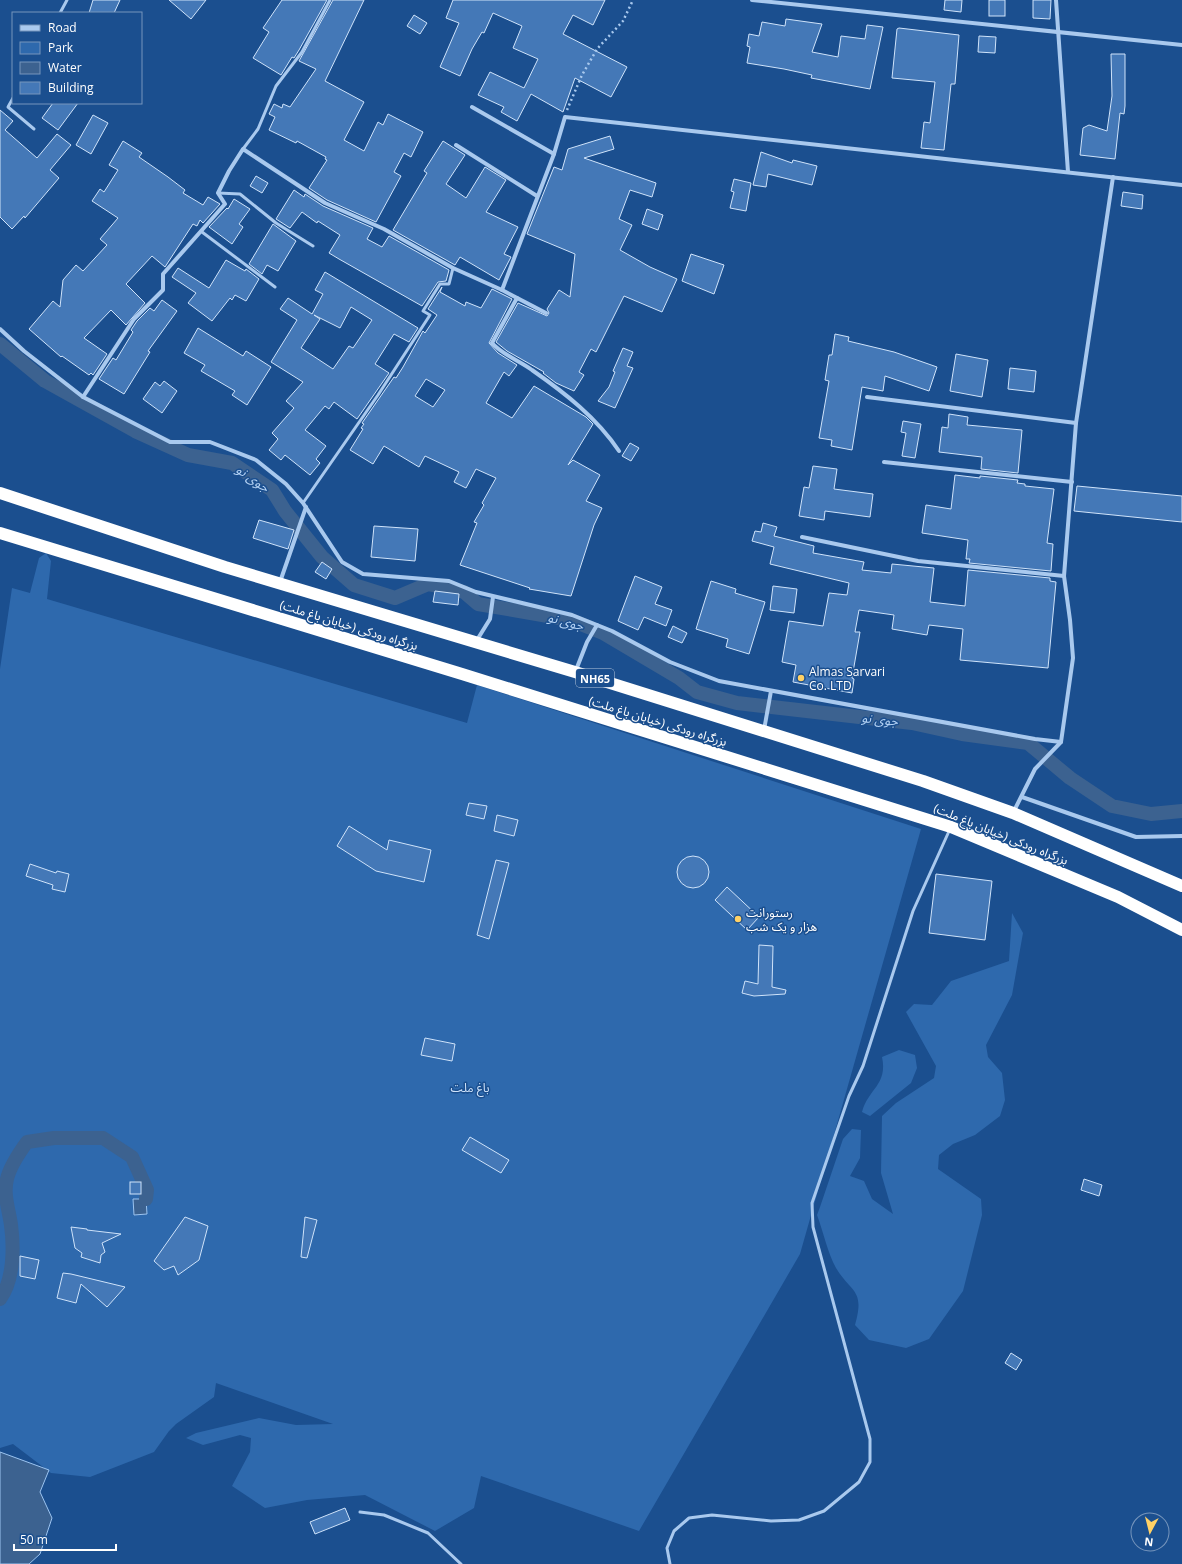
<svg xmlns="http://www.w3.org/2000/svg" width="1182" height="1564" font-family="'Open Sans','Noto Sans Arabic',sans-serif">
	<rect width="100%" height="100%" fill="#1b4f8f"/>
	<g fill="#2e69ad">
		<path d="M46,553L51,561L47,599L467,723L477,685L921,829L800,1254L639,1531L481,1476L474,1508L435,1531L365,1495L307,1500L265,1508L232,1486L250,1452L251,1438L240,1435L203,1445L186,1438L196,1433L259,1418L296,1425L333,1424L216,1383L214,1397L176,1424L169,1431L154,1452L90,1477L51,1473L13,1444L0,1448V669L12,588L30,593L39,558Z"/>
		<path d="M1012,913L1023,933L1018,961L1012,995L986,1045L988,1057L1002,1073L1005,1100L1000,1116L975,1135L953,1144L939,1155L938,1169L981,1199L982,1215L963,1291L929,1339L906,1348L869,1340L855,1325C865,1289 852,1294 836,1268C828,1254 823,1231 817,1215L820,1207L843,1139L852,1129L861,1130L860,1158L850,1176L864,1181L872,1199L893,1214L881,1173L882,1116L896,1103L934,1078L936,1066L906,1012L914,1004L932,1005L951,981L1009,961Z"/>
		<path d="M899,1050L915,1055L917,1068L911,1083L870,1116L862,1112C868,1089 888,1085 882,1057Z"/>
	</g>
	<g fill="#3c6290" stroke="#9cc4f0">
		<path d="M133,1199H146L147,1214L134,1215Z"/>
		<path d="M0,1452L49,1470L40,1492L52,1518L40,1554L29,1564H0Z"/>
	</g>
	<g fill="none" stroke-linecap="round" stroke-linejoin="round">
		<g stroke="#3c6290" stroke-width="14">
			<path d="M0,344L45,381L135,431L188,455L232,463L272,490L285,511L322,557L354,585L395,598L428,584L464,592L478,604L571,620L603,633L679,678L697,692L737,703L912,723L962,734L1028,743L1070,778L1112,806L1151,814L1182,811"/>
			<path d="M0,1299C14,1280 14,1247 11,1225C9,1210 3,1194 7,1179C10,1166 19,1153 27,1142L54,1138H103L132,1157L147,1190L146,1199"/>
		</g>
	</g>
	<g fill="#4478b7" stroke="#cfe3fa" fill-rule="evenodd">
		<path d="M93,0H120L114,13H89Z"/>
		<path d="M169,0H206L191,19Z"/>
		<path d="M282,0H327L299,50L294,58L292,57L281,75L253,58L269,32L263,28Z"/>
		<path d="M333,0H364L325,81L364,102L344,140L364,151L378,122L383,125L388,114L423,132L411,157L404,153L394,172L401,176L376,222L327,200L309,188L327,160L325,159L326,157L297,141L296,143L269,130L275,117L269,114L274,104L282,108L283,104L290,107L316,69L299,61Z"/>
		<path d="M453,0H605L593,25L573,15L563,34L627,67L611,97L575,78L563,112L531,94L517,121L501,112L504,107L478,95L490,72L524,88L538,59L513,48L522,26L493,13L484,33L482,32L472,49L460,76L440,67L459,23L446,18Z"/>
		<path d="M945,0H962L961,12L944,10Z"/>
		<rect x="989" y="0" width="16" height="16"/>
		<path d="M1033,0H1051L1050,19L1033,18Z"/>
		<path d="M414,15L427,23L420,34L407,26Z"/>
		<path d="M786,19L822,24L812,52L838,57L841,36L865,39L867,25L883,27L870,89L811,78L812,75L784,69L747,63L750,47L747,46L749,34L759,36L762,22L785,26Z"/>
		<path d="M899,28L959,35L955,84H951L944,150L921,148L924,122L930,123L935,82L892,78L897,29Z"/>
		<path d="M979,36L996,37L995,53L978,52Z"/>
		<path d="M1111,54H1125V106L1124,114L1120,113L1115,159L1080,155L1083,128L1089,125L1107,131L1112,96Z"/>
		<path d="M53,103H78L58,130L42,118Z"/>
		<path d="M0,110L13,121L5,130L37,158L57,134L71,145L50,170L59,178L25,218L24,216L12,229L0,217Z"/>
		<path d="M93,115L108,123L91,154L76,145Z"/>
		<path d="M610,136L614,149L584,158L656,183L652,197L630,190L619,219L632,225L620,250L650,267L677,279L662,312L624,296L596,352L591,349L579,372L584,375L574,391L556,383L543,373L544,372L507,351L496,342L518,303L547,316L549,313L547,309L559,290L570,297L575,254L527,234L554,167L562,170L568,149Z"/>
		<path d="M123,141L142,153L139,157L168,177L185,190L183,193L203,205L208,197L220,204L203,223L200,220L197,226L193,224L165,267L152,256L126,284L145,303L126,325L111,310L84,338L107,354L93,375L91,373L89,375L62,356L61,357L29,329L53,301L60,307L63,280L76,265L83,271L107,245L100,239L118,218L92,201L100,189L104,192L118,170L109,165Z"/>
		<path d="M443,141L465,155L446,184L466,198L485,167L506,180L486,212L518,227L504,254L511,257L499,280L460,257L455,265L393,230L427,173L424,171Z"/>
		<path d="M761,152L792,163L793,160L817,166L812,185L768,174L766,187L753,185Z"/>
		<path d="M256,176L268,183L262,193L250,186Z"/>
		<path d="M734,179L751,183L746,211L730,208L734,192L731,191Z"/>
		<path d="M294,190L304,197L305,194L323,206L373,228L367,239L382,247L389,236L449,270L446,281L438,282L422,306L339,259L329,253L340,235L318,221L317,223L302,212L290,228L276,219Z"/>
		<path d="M1123,192L1143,195L1142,209L1121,206Z"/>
		<path d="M234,199L250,209L239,224L243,227L232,244L209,227L227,208L228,209Z"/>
		<path d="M647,209L663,215L658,230L642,224Z"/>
		<path d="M273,224L296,241L278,271L267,265L262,274L249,264Z"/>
		<path d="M691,254L724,265L714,294L682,281Z"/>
		<path d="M226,260L245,271L246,269L259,279L246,301L235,295L232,300L230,298L212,321L188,303L196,293L172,277L178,268L209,288Z"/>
		<path d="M325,272L418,328L409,342L394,334L375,364L389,373L357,419L334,402L329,409L325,406L305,430L326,446L316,459L320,463L310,475L285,455L281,460L269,450L278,439L272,433L294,408L286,401L303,382L271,362L297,320L280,309L288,298L312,314L323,294L315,290ZM351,307L372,320L353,348L349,346L333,369L301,348L320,319L314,315L340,328Z"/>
		<path d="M442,287L440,292L465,306L466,302L481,308L492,289L512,299L489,343L498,353L517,365L509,376L504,372L486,403L512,418L534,386L586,417L593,424L568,465L573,460L600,475L586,501L602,508L594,525L571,596L529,589L530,588L460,565L477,523L474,522L484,505L482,503L496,478L476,469L466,488L454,482L459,472L425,456L419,467L384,446L373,464L350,450L363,429L361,428L364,424L362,423L394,377L396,378L403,367L423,331L425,333L437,315L428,309ZM426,379L445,390L433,407L415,396Z"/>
		<path d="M162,300L177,311L148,351L150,352L124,394L99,379L113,358L116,360L133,332L131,330L137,321L150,308L154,311Z"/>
		<path d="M198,328L243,356L246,351L271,367L247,405L232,395L235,391L201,371L205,365L184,353Z"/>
		<path d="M835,334L849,337L848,341L894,352L937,367L929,391L885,376L883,391L862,387L852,450L831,446L832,440L819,438L829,381L825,380L829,355H832Z"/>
		<path d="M623,348L633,352L627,366L633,368L615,408L598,401L609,387L615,372L613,371Z"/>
		<path d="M956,354L988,360L982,397L950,391Z"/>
		<path d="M1010,368L1036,371L1034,392L1008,389Z"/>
		<path d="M164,381L177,391L162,413L143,399L155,382L160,386Z"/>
		<path d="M949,414L968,417L967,425L1022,430L1018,473L981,469L982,457L939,452L942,427L948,428Z"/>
		<path d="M903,421L921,424L915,458L902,456L906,433L901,432Z"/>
		<path d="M630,443L639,448L631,461L622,456Z"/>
		<path d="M813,466L837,469L834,489L873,494L870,517L825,511L824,520L799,516L804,487L809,488Z"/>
		<path d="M955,475L980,478V476L1018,480L1017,483L1025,484V486L1054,489L1047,543L1053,544L1051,571L969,563L970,559H966L968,540L922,533L926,505L951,509Z"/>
		<path d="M1077,486L1182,496V522L1074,511Z"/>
		<path d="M259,520L294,530L288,549L253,538Z"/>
		<path d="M763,523L777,527L774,536L814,546L813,553L864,562L862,570L891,573L892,564L934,568L930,602L965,606L968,570L1050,578V581L1056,582L1048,668L960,660L963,629L929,625L927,635L892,629L894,615L859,610L855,632H860L852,678L854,679L852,693L793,682L796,665L782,662L789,621L823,626L829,593L847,595L849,583L770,564L774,547L752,541L755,531L761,532Z"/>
		<path d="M374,526L418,529L415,561L371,557Z"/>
		<path d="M322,562L332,569L326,579L315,572Z"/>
		<path d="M635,576L662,587L655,604L672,610L666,626L644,617L638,630L618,621Z"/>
		<path d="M711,581L736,589L735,593L765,602L749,654L726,647L728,639L696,629Z"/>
		<path d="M773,586L797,589L794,613L770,610Z"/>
		<path d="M435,591L459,594L458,605L433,602Z"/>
		<path d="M673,626L687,633L682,643L668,637Z"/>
		<path d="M469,803L487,806L484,819L466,815Z"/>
		<path d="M497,815L518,820L514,836L494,831Z"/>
		<path d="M349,826L387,850L389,840L431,850L424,882L376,871L337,846Z"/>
		<circle cx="693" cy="872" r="16"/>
		<path d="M496,860L509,863L489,939L477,935Z"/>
		<path d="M30,864L56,873L57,871L69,874L65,892L52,889L53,885L26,876Z"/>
		<path d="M936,874L992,881L985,940L929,933Z"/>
		<path d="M727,887L759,917L747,930L715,900Z"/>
		<path d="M759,945L773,946L772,987L786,990L785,994L754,996L742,993L745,981L758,984Z"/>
		<path d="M425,1038L455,1044L452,1061L421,1055Z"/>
		<path d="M470,1137L509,1160L501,1173L462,1150Z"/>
		<path d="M1084,1179L1102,1185L1099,1196L1081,1190Z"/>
		<rect x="130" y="1182" width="11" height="12"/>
		<path d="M185,1217L208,1226L199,1260L178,1275L174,1266L164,1270L154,1261Z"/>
		<path d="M305,1217L317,1220L307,1258L301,1257Z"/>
		<path d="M71,1227L87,1229V1230L121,1234L102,1243L105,1252L101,1255L100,1263L81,1257L82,1253L75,1248Z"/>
		<path d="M20,1256L39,1260L35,1279L20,1276Z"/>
		<path d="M63,1273L71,1274L125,1287L107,1307L81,1284L76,1303L57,1298Z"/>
		<path d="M1011,1353L1022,1360L1016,1370L1005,1363Z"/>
		<path d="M345,1508L350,1520L315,1534L310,1522Z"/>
	</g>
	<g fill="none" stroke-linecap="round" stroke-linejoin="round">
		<path stroke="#a9c9ee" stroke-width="2.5" stroke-dasharray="2 3" stroke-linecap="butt" d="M567,110L582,75L597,49L623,21L633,0"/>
		<g stroke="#a9c9ee" stroke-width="3">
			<path d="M60,13L67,0"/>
			<path d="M13,98L8,107L34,129"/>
			<path d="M243,149L258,129L276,86L302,52L330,0"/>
			<path d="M218,193L240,194L276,223L313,246"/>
			<path d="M202,232L275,287"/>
			<path d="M303,503L378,395L430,315L423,311L440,284H449L453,268"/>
			<path d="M360,1512L384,1515L428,1533L461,1564"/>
			<path d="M670,1564L667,1548L674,1531L689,1518L712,1515L771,1521L799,1520L824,1511L859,1482L870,1462V1439L813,1227L812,1203L849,1096L863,1066L913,911L950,829"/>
		</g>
		<g stroke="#a9c9ee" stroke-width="4">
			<path d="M752,0L1182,45"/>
			<path d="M1056,0L1068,172"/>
			<path d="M472,107L554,154"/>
			<path d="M456,145L537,196"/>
			<path d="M502,290L546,313"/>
			<path d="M517,298L492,343C501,354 520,361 532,370C565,393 597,418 619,451"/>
			<path d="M0,329L24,351L83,397L170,442H210L256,460L286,484L303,503L342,562L363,574L449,581L476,592L572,615L612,631L670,662L719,681L1035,739L1061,742"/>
			<path d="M83,397L134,319L163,290V274L225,204L218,193L229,171L243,149L325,203L384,229L453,268L502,290L554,154L565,117L1182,185"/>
			<path d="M867,397L1076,423"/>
			<path d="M884,462L1072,482"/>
			<path d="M802,537L918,561L1064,576"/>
			<path d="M280,582L306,507"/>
			<path d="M477,640L490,619L493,597"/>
			<path d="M576,670L587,642L597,625"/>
			<path d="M764,730L771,691"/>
			<path d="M1022,797L1136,837L1182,836"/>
			<path d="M1014,811L1035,769L1061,742L1073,658L1070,620L1064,576L1076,423L1113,177"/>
		</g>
		<g stroke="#fff" stroke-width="12">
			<path d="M0,493L225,567L575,672L923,781L1013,813L1182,886"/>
			<path d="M0,533L462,674L951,827L1118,897L1182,930"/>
		</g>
	</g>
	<g fill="#ffd166" stroke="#1b4f8f" stroke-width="1.5">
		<circle cx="801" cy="678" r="4"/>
		<circle cx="738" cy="919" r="4"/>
	</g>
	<g text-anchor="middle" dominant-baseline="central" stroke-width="3" stroke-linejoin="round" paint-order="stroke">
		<rect fill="#1b4f8f" stroke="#bbcadd" stroke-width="1" x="576" y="669" width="38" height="18" rx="3"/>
		<g font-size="11" font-weight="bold" fill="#fff">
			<text x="595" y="678">NH65</text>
		</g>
		<g font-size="12" fill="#fff" stroke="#1b4f8f">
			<text transform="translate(349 625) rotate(17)">بزرگراه رودکی (خیابان باغ ملت)</text>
			<text transform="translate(658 721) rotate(17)">بزرگراه رودکی (خیابان باغ ملت)</text>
			<text transform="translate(1001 834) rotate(22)">بزرگراه رودکی (خیابان باغ ملت)</text>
		</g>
		<g font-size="12" fill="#fff" stroke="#1b4f8f" text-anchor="start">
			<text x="809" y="671">Almas Sarvari<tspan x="809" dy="14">Co. LTD</tspan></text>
			<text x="746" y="912">رستورانت<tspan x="746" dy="14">هزار و یک شب</tspan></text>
		</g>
		<g font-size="12" fill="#cfe3fa" stroke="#1b4f8f">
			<text x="470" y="1087">باغ ملت</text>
		</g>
		<g font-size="13" font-style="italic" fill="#b5d3f5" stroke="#1b4f8f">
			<text transform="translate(253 478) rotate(35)">جوی نو</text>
			<text transform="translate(566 621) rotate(15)">جوی نو</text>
			<text transform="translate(880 719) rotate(6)">جوی نو</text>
		</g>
	</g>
	<rect x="12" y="12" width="130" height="92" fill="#1b4f8f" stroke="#7695bc"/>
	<rect x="20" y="25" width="20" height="6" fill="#a9c9ee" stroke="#7695bc"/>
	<text x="48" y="32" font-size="12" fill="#ffffff">Road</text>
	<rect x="20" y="42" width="20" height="12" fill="#2e69ad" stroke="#7695bc"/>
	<text x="48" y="52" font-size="12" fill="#ffffff">Park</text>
	<rect x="20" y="62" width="20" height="12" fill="#3c6290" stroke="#7695bc"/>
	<text x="48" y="72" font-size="12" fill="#ffffff">Water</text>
	<rect x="20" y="82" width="20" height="12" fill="#4478b7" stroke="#7695bc"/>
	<text x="48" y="92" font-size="12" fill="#ffffff">Building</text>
	<g transform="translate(1150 1532) rotate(187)"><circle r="19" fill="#1b4f8f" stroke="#7695bc"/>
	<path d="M0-3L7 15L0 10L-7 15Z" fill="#ffd166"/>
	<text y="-6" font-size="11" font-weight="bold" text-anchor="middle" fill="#ffffff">N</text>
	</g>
	<path d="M14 1544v6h102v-6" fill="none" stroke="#ffffff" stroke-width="2"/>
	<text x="20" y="1544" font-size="12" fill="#ffffff" stroke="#1b4f8f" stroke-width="3" paint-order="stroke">50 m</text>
</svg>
